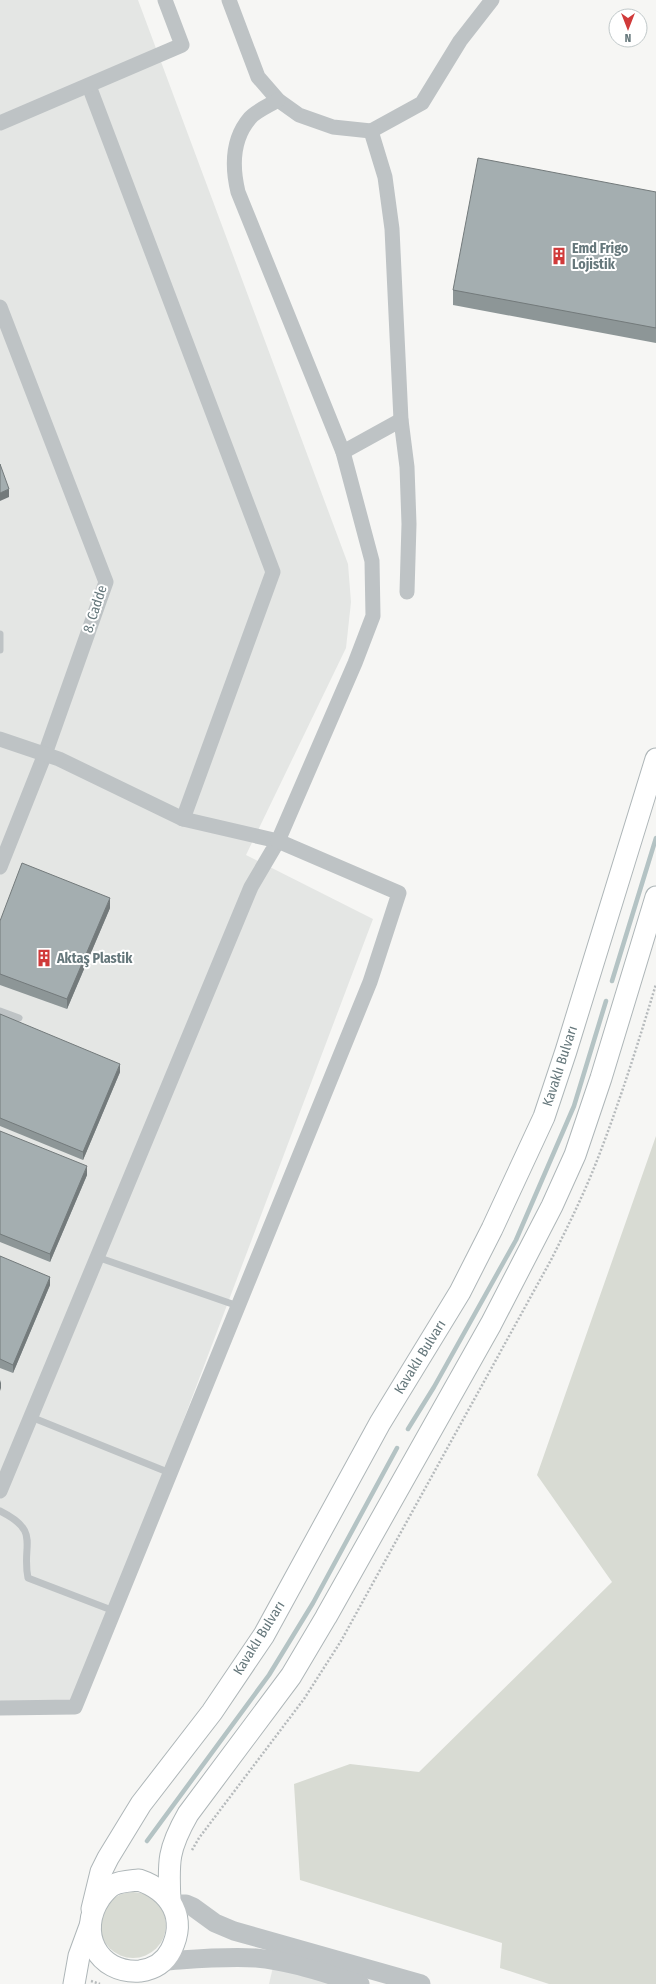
<svg xmlns="http://www.w3.org/2000/svg" width="656" height="1984" font-family="'Fira Sans Condensed',sans-serif">
	<rect width="100%" height="100%" fill="#f6f6f4"/>
	<g fill="#e4e6e4">
		<path d="M0,0H138L348,564L351,602L346,648L246,855L373,919L75,1707L0,1708Z"/>
		<path d="M273,1967L332,1984H269Z"/>
	</g>
	<g fill="#d8dbd3">
		<path d="M656,1136V1984H549L500,1968L502,1943L300,1880L294,1784L350,1764L419,1772L612,1582L537,1475Z"/>
		<circle cx="133" cy="1925" r="33"/>
	</g>
	<g fill="none" stroke-linecap="round" stroke-linejoin="round">
		<g stroke="#b4c3c4" stroke-width="4.5">
			<path d="M612,981L656,838"/>
			<path d="M408,1429L434,1387L516,1240L574,1106L606,1001"/>
			<path d="M147,1841L269,1675L313,1603L397,1448"/>
		</g>
		<g stroke="#aeb6b8" stroke-width="23">
			<g id="secondary">
				<path d="M139,1880C171,1891 187,1918 171,1950C165,1962 154,1969 140,1971C97,1974 77,1932 100,1898C103,1894 108,1888 113,1885C121,1881 130,1881 139,1880Z"/>
				<path d="M170,1901C168,1861 168,1849 188,1814L291,1676L326,1617L491,1324L552,1206L575,1155L601,1078L656,897"/>
				<path d="M92,1909L101,1872L108,1858L141,1804L212,1712L264,1635L380,1423L460,1292L492,1229L544,1117L566,1051L656,759"/>
				<path d="M74,1984L79,1956L90,1926"/>
			</g>
		</g>
		<g stroke="#b6babc" stroke-width="2.5" stroke-dasharray="2 2" stroke-linecap="butt">
			<path d="M192,1850L199,1838L304,1699L341,1641L551,1260C567,1228 583,1196 596,1163C619,1104 638,1044 656,984"/>
			<path d="M91,1981L100,1984"/>
		</g>
		<g stroke="#bec3c5" stroke-width="7">
			<path d="M0,634V650"/>
			<path d="M0,1011L19,1018"/>
			<path d="M97,1257L238,1306"/>
			<path d="M31,1417L170,1473"/>
			<path d="M0,1511C42,1532 21,1544 28,1578L114,1611"/>
		</g>
		<g stroke="#bec3c5" stroke-width="15">
			<path d="M229,0L258,77L278,100L299,115L333,127L371,131L422,103L460,41L492,0"/>
			<path d="M89,86L273,572L183,819"/>
			<path d="M0,123L182,45L165,0"/>
			<path d="M371,131L385,177L392,229L401,420L407,467L409,524L407,592"/>
			<path d="M0,307L106,582L45,754L0,867"/>
			<path d="M343,452L401,420"/>
			<path d="M0,739L59,759L183,819L278,841L251,887L0,1491"/>
			<path d="M0,1708L75,1707L370,982L399,893L278,841L355,663L373,616L372,561L343,452L238,192C232,167 232,139 250,118C256,111 270,105 278,100"/>
		</g>
		<g stroke="#bec3c5" stroke-width="19">
			<path d="M172,1904H186L193,1907L215,1923L234,1931L421,1984"/>
			<path d="M164,1961C195,1959 226,1956 256,1958C291,1961 327,1974 360,1984"/>
		</g>
		<use href="#secondary" stroke="#fff" stroke-width="21"/>
	</g>
	<g fill="#8d9697">
		<path d="M656,192V343L453,305V290Z"/>
		<path d="M110,908L67,1009L0,985V921Z"/>
		<path d="M0,1014L120,1072L83,1160L0,1126Z"/>
		<path d="M0,1131L87,1175L50,1262L0,1242Z"/>
		<path d="M0,1256L50,1285L13,1373L0,1368Z"/>
	</g>
	<g fill="#737a7b">
		<path d="M9,489V497L0,501V493Z"/>
		<path d="M110,898V908L67,1009V999Z"/>
		<path d="M120,1064V1072L83,1160V1152Z"/>
		<path d="M87,1166V1175L50,1262V1254Z"/>
		<path d="M50,1277V1285L13,1373V1365Z"/>
		<path d="M1,1380V1388L0,1391V1383Z"/>
	</g>
	<g fill="#a4aeb0" stroke="#737a7b">
		<path d="M478,158L656,192V328L453,290Z"/>
		<path d="M0,464L9,489L0,493Z"/>
		<path d="M22,863L110,898L67,999L0,974V921Z"/>
		<path d="M0,1014L120,1064L83,1152L0,1118Z"/>
		<path d="M0,1131L87,1166L50,1254L0,1234Z"/>
		<path d="M0,1256L50,1277L13,1365L0,1359Z"/>
	</g>
	<defs>
		<g id="building-bare" transform="scale(1.38)"><path d="M-4-6H4V6H1V3H-1V6H-4ZM-2.5-4.3h1.7v1.8h-1.7ZM.8-4.3h1.7v1.8H.8ZM-2.5-1h1.7V.8h-1.7ZM.8-1h1.7V.8H.8Z" fill="#d03a3a" stroke="#fff" stroke-width="2.5" paint-order="stroke"/></g>
	</defs>
	<g fill-rule="evenodd">
		<use href="#building-bare" x="559" y="256"/>
		<use href="#building-bare" x="44" y="958"/>
	</g>
	<g text-anchor="middle" dominant-baseline="central" stroke-width="4" stroke-linejoin="round" paint-order="stroke">
		<g font-size="14" font-weight="bold" fill="#65777b" stroke="#fff" text-anchor="start">
			<text x="572" y="248">Emd Frigo<tspan x="572" dy="16">Lojistik</tspan></text>
			<text x="57" y="958">Aktaş Plastik</text>
		</g>
		<g font-size="14" fill="#65777b" stroke="#fff">
			<text transform="translate(95 609) rotate(-72)">8. Cadde</text>
			<text transform="translate(560 1066) rotate(-72)">Kavaklı Bulvarı</text>
			<text transform="translate(420 1357) rotate(-58)">Kavaklı Bulvarı</text>
			<text transform="translate(259 1638) rotate(-58)">Kavaklı Bulvarı</text>
		</g>
	</g>
	<g transform="translate(628 28) rotate(180)"><circle r="19" fill="#ffffff" stroke="#c1c9ca"/>
	<path d="M0-3L7 15L0 10L-7 15Z" fill="#d03a3a"/>
	<text y="-6" font-size="11" font-weight="bold" text-anchor="middle" fill="#65777b">N</text>
	</g>
</svg>
